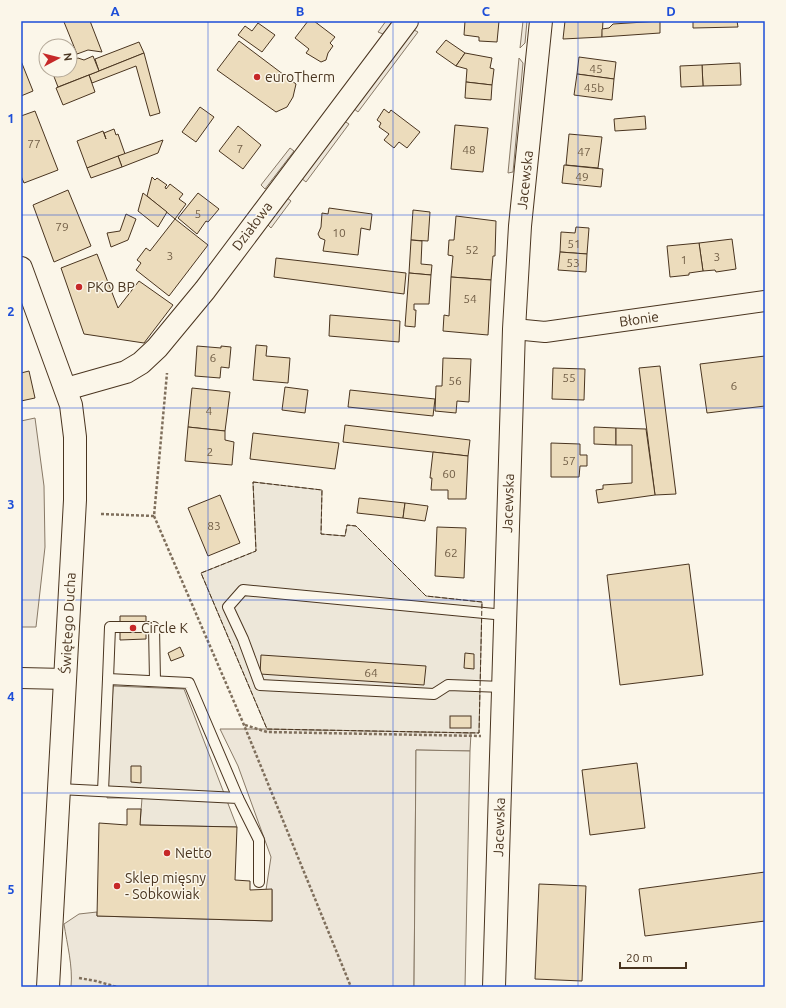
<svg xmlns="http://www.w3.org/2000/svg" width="786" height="1008" font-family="Ubuntu,sans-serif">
	<rect width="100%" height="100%" fill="#fbf6e9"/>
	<g fill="#ede6d9" stroke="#887966">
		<path d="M386,21H393L383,34L378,32Z"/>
		<path d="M523,21H527L525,43L520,48Z"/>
		<path d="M414,30L418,32L358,112L353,108Z"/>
		<path d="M519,58L523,63L513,172L508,173Z"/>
		<path d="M344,121L349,124L306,182L301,178Z"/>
		<path d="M290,148L294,151L265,189L261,185Z"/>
		<path d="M286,197L291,201L271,228L266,223Z"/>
		<path d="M35,418L44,486L45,547L36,627H21V421Z"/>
		<path d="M220,729H267L471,733L470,751L416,750L414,987H71C73,966 67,944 64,924L79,914L97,912V916L272,921V890H266L271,857L238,766Z"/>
	</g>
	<g fill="#ede7d9" stroke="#887966">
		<path d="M253,482L322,490L321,534L345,536L347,525L356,526L426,596L482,602L479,733L267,729L201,573L256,551Z"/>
		<path d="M113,686L184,689L237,827L140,825L142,798H107Z"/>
		<path d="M416,750L470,751L465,987H414Z"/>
	</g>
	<g fill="#ecdcbc" stroke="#4a3520">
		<path d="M66,21H90L102,52L88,50L77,54L64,22Z"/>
		<path d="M308,21H314L335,37L330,43L333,46L328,53L326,60L321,62L306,53L309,49L295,38Z"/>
		<path d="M465,21H499L497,42L479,41V37L464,35Z"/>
		<path d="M565,21H603L602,37L563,39Z"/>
		<path d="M660,21V33L602,37V29L609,28L613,24Z"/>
		<path d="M693,21H737L738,27L693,28Z"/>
		<path d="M258,23L275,35L262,52L238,35L245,26L252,31Z"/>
		<path d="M446,40L465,53L456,66L436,52Z"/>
		<path d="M239,41L296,84L293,97L287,107L276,112L217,70Z"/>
		<path d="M139,42L144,53L99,71L95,59Z"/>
		<path d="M144,53L160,113L150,116L136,66L92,83L89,75Z"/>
		<path d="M465,53L492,58L490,68L494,69L492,85L466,82L467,69L456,66Z"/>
		<path d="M93,56L99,71L58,87L53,74L55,70H70V61L78,58L84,60Z"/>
		<path d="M579,57L616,62L614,79L577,74Z"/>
		<path d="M21,61L33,91L21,96Z"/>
		<path d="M740,63L741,85L703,86L702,65Z"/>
		<path d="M702,65L703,86L681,87L680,66Z"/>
		<path d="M577,74L614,79L612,100L574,95Z"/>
		<path d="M89,75L95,92L63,105L56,88Z"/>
		<path d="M466,82L492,85L491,100L465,98Z"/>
		<path d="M200,107L214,117L196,142L182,132Z"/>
		<path d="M384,109L389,113L391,110L420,132L407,148L399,142L394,148L384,140L389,134L379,127L381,123L377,120Z"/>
		<path d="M35,111L58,170L24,183L21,176V116Z"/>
		<path d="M645,116L646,129L615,131L614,119Z"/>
		<path d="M455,125L488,128L483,172L451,169Z"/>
		<path d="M238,126L261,145L243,169L219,151Z"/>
		<path d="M114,129L116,135L118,134L125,154L87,168L77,141L103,131L106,139L104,133Z"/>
		<path d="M569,134L602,137L598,168L566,165Z"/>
		<path d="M163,140L158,153L122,167L118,156Z"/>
		<path d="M118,156L122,167L91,178L87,168Z"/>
		<path d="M564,165L603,169L601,187L562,183Z"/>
		<path d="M152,177L155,180L157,178L167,185L165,187L166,189L170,184L183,194L179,199L186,204L175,219L147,196Z"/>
		<path d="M68,190L91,246L54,262L33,205Z"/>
		<path d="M143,193L167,212L158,227L138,211Z"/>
		<path d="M198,193L219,209L208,222L206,221L197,234L178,218Z"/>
		<path d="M329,208L372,214L370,230L361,228L358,255L323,251L325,240L320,238L318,234L321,227L322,213L328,214Z"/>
		<path d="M413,210L430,212L428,241L411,240Z"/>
		<path d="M126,214L136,219L128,240L111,247L107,233L120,231Z"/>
		<path d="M456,216L496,221L495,256H493L491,280L451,277L453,256L448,255L449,240H454Z"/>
		<path d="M175,219L208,245L169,296L136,270L141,263L137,260L146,248L150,251Z"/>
		<path d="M576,227L589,228L587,254L560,252L561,232L575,233Z"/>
		<path d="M732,239L736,269L716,272L715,270L703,271L699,243Z"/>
		<path d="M411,240L422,241L421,264L432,265L431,275L409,273Z"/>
		<path d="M699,243L703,271L689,273V275L670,277L667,246Z"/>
		<path d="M560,252L587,254L586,272L558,270Z"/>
		<path d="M97,254L118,308L139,281L173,305L144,343L84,334L61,268Z"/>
		<path d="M276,258L406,273L404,294L274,277Z"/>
		<path d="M409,273L431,275L429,304H414V310H416L415,327L405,326Z"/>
		<path d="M451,277L491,280L488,335L443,331L444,315L449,316Z"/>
		<path d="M330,315L400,321L399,342L329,336Z"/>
		<path d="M256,345L267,346L266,356L290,358L288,383L253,380Z"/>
		<path d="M197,346L221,348V346L231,347L229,368L221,367L220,378L195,376Z"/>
		<path d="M765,356V406L707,413L700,364Z"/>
		<path d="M443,358L471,359L469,402L457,401L456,413L435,411L436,386H442Z"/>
		<path d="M660,366L676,494L655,495L639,368Z"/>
		<path d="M553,368L585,369L584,400L552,399Z"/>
		<path d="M29,371L35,398L21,401V373Z"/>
		<path d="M285,387L308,390L305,413L282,410Z"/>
		<path d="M192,388L230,392L225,431L188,427Z"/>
		<path d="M350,390L435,399L433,416L348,407Z"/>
		<path d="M345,425L470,440L468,456L343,442Z"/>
		<path d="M188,427L225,431V440L234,442L232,465L185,461Z"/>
		<path d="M594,427L616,428V445L594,444Z"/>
		<path d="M616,428L646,429L655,495L598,503L596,490L603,489V485L632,483V445H616Z"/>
		<path d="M253,433L339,443L335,469L250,459Z"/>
		<path d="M551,443L580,444V455H587V466H580L579,477H551Z"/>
		<path d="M433,452L468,456L466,499H448V490H431L432,478H430Z"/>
		<path d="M220,495L240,543L208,556L188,508Z"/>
		<path d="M359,498L405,503L403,518L357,513Z"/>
		<path d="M405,503L428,506L425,521L403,518Z"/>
		<path d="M437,527L466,528L464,578L435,576Z"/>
		<path d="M689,564L703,675L620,685L607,575Z"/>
		<path d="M120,616H146V639L120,640Z"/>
		<path d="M180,647L184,656L171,661L168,653Z"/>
		<path d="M465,653L474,654V669L464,668Z"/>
		<path d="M261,655L426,666L424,685L260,674Z"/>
		<rect x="450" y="716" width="21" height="12"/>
		<path d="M637,763L645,828L590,835L582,770Z"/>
		<path d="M131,766H141V783L131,782Z"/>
		<path d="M127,809H141L140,825L237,827L235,880L250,881V890L272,889V921L97,916L99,823L127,825Z"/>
		<path d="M765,872V921L645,936L639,889Z"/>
		<path d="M539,884L586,886L582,981L535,979Z"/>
	</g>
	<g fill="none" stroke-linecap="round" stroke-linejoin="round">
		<g stroke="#4a3520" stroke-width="12">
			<g id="lane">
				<path d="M108,679L110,627H154L155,681"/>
				<path d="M503,687L448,685L434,694L260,685L243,639L228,607L243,590L505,615"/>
				<path d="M59,789L238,798L259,840V882"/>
				<path d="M103,791L108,679L189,683L238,798"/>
			</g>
		</g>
		<g stroke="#4a3520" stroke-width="22">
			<g id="street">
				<path d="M514,329L545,332L765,301"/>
				<path d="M21,678L65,679"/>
			</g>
		</g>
		<g stroke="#4a3520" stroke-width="24">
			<g id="secondary">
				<path d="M21,268L71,405L75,437V500L48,987"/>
				<path d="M66,389L126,372L141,363L157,348L205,290L407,21"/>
				<path d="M494,987L514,329L520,226L541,21"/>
			</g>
		</g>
		<g stroke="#7f6f5c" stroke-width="2.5" stroke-dasharray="3 2" stroke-linecap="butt">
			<path d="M101,514L154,516L167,373"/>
			<path d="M154,516L244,725L351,987"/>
			<path d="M245,725L267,732L481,736"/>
			<path d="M79,978L96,981L117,987"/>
		</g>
		<use href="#lane" stroke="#fbf6e9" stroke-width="10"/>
		<use href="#street" stroke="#fbf6e9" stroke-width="20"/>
		<use href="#secondary" stroke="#fbf6e9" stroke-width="22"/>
		<path stroke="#4a3520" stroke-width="1" stroke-dasharray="5 2" stroke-linecap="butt" d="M253,482L322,490L321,534L345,536L347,525L356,526L426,596L482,602L479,733L267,729L201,573L256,551Z"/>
	</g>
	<path fill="none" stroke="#1d4ed8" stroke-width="1" stroke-opacity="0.55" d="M208,21V987M393,21V987M578,21V987M21,215H765M21,408H765M21,600H765M21,793H765"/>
	<g fill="#c62828" stroke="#fbf6e9" stroke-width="1.5">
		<circle cx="257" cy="77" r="4"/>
		<circle cx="79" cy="287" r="4"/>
		<circle cx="133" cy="628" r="4"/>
		<circle cx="167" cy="853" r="4"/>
		<circle cx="117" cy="886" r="4"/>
	</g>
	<g text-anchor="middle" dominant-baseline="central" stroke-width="3" stroke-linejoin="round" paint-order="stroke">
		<g font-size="12" fill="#725f47">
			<text x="596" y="68">45</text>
			<text x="594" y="87">45b</text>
			<text x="34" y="143">77</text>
			<text x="240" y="148">7</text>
			<text x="469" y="149">48</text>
			<text x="584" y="151">47</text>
			<text x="582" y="176">49</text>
			<text x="198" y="213">5</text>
			<text x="62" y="226">79</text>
			<text x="339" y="232">10</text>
			<text x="574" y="243">51</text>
			<text x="472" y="249">52</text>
			<text x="170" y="255">3</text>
			<text x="717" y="256">3</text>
			<text x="684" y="259">1</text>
			<text x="573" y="262">53</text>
			<text x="470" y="298">54</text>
			<text x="213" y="357">6</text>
			<text x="569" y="377">55</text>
			<text x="455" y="380">56</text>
			<text x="734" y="385">6</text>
			<text x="209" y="410">4</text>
			<text x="210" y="451">2</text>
			<text x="569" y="460">57</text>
			<text x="449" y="473">60</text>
			<text x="214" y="525">83</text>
			<text x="451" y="552">62</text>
			<text x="371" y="672">64</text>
		</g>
		<g font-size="14" fill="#4a3520" stroke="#fbf6e9" text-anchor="start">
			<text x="265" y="77">euroTherm</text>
			<text x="87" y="287">PKO BP</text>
			<text x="141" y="628">Circle K</text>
			<text x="175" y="853">Netto</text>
			<text x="125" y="878">Sklep mięsny<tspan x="125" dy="16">- Sobkowiak</tspan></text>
		</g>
		<g font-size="14" fill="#4a3520" stroke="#fbf6e9">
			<text transform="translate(525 180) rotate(-84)">Jacewska</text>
			<text transform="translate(252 226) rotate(-53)">Działowa</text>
			<text transform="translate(639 319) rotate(-8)">Błonie</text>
			<text transform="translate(508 503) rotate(-88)">Jacewska</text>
			<text transform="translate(68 623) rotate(-87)">Świętego Ducha</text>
			<text transform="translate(499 827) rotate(-88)">Jacewska</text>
		</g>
	</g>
	<rect width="786" height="1008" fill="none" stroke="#fbf6e9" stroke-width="44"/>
	<g transform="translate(58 58) rotate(83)"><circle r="19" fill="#fbf6e9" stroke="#b4a999"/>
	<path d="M0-3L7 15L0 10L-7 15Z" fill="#c62828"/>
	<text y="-6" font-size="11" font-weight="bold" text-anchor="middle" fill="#4a3520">N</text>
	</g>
	<path d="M620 962v6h66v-6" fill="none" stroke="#4a3520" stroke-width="2"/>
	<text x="626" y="962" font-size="12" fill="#4a3520" stroke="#fbf6e9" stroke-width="3" paint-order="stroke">20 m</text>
	<rect x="22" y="22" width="742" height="964" fill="none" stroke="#1d4ed8" stroke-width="1.5"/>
	<g font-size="13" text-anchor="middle" font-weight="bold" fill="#1d4ed8">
		<text x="115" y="16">A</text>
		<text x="300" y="16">B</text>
		<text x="486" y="16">C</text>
		<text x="671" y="16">D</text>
		<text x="11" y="123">1</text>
		<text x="11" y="316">2</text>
		<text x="11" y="509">3</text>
		<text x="11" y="701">4</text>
		<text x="11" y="894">5</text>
	</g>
</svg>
